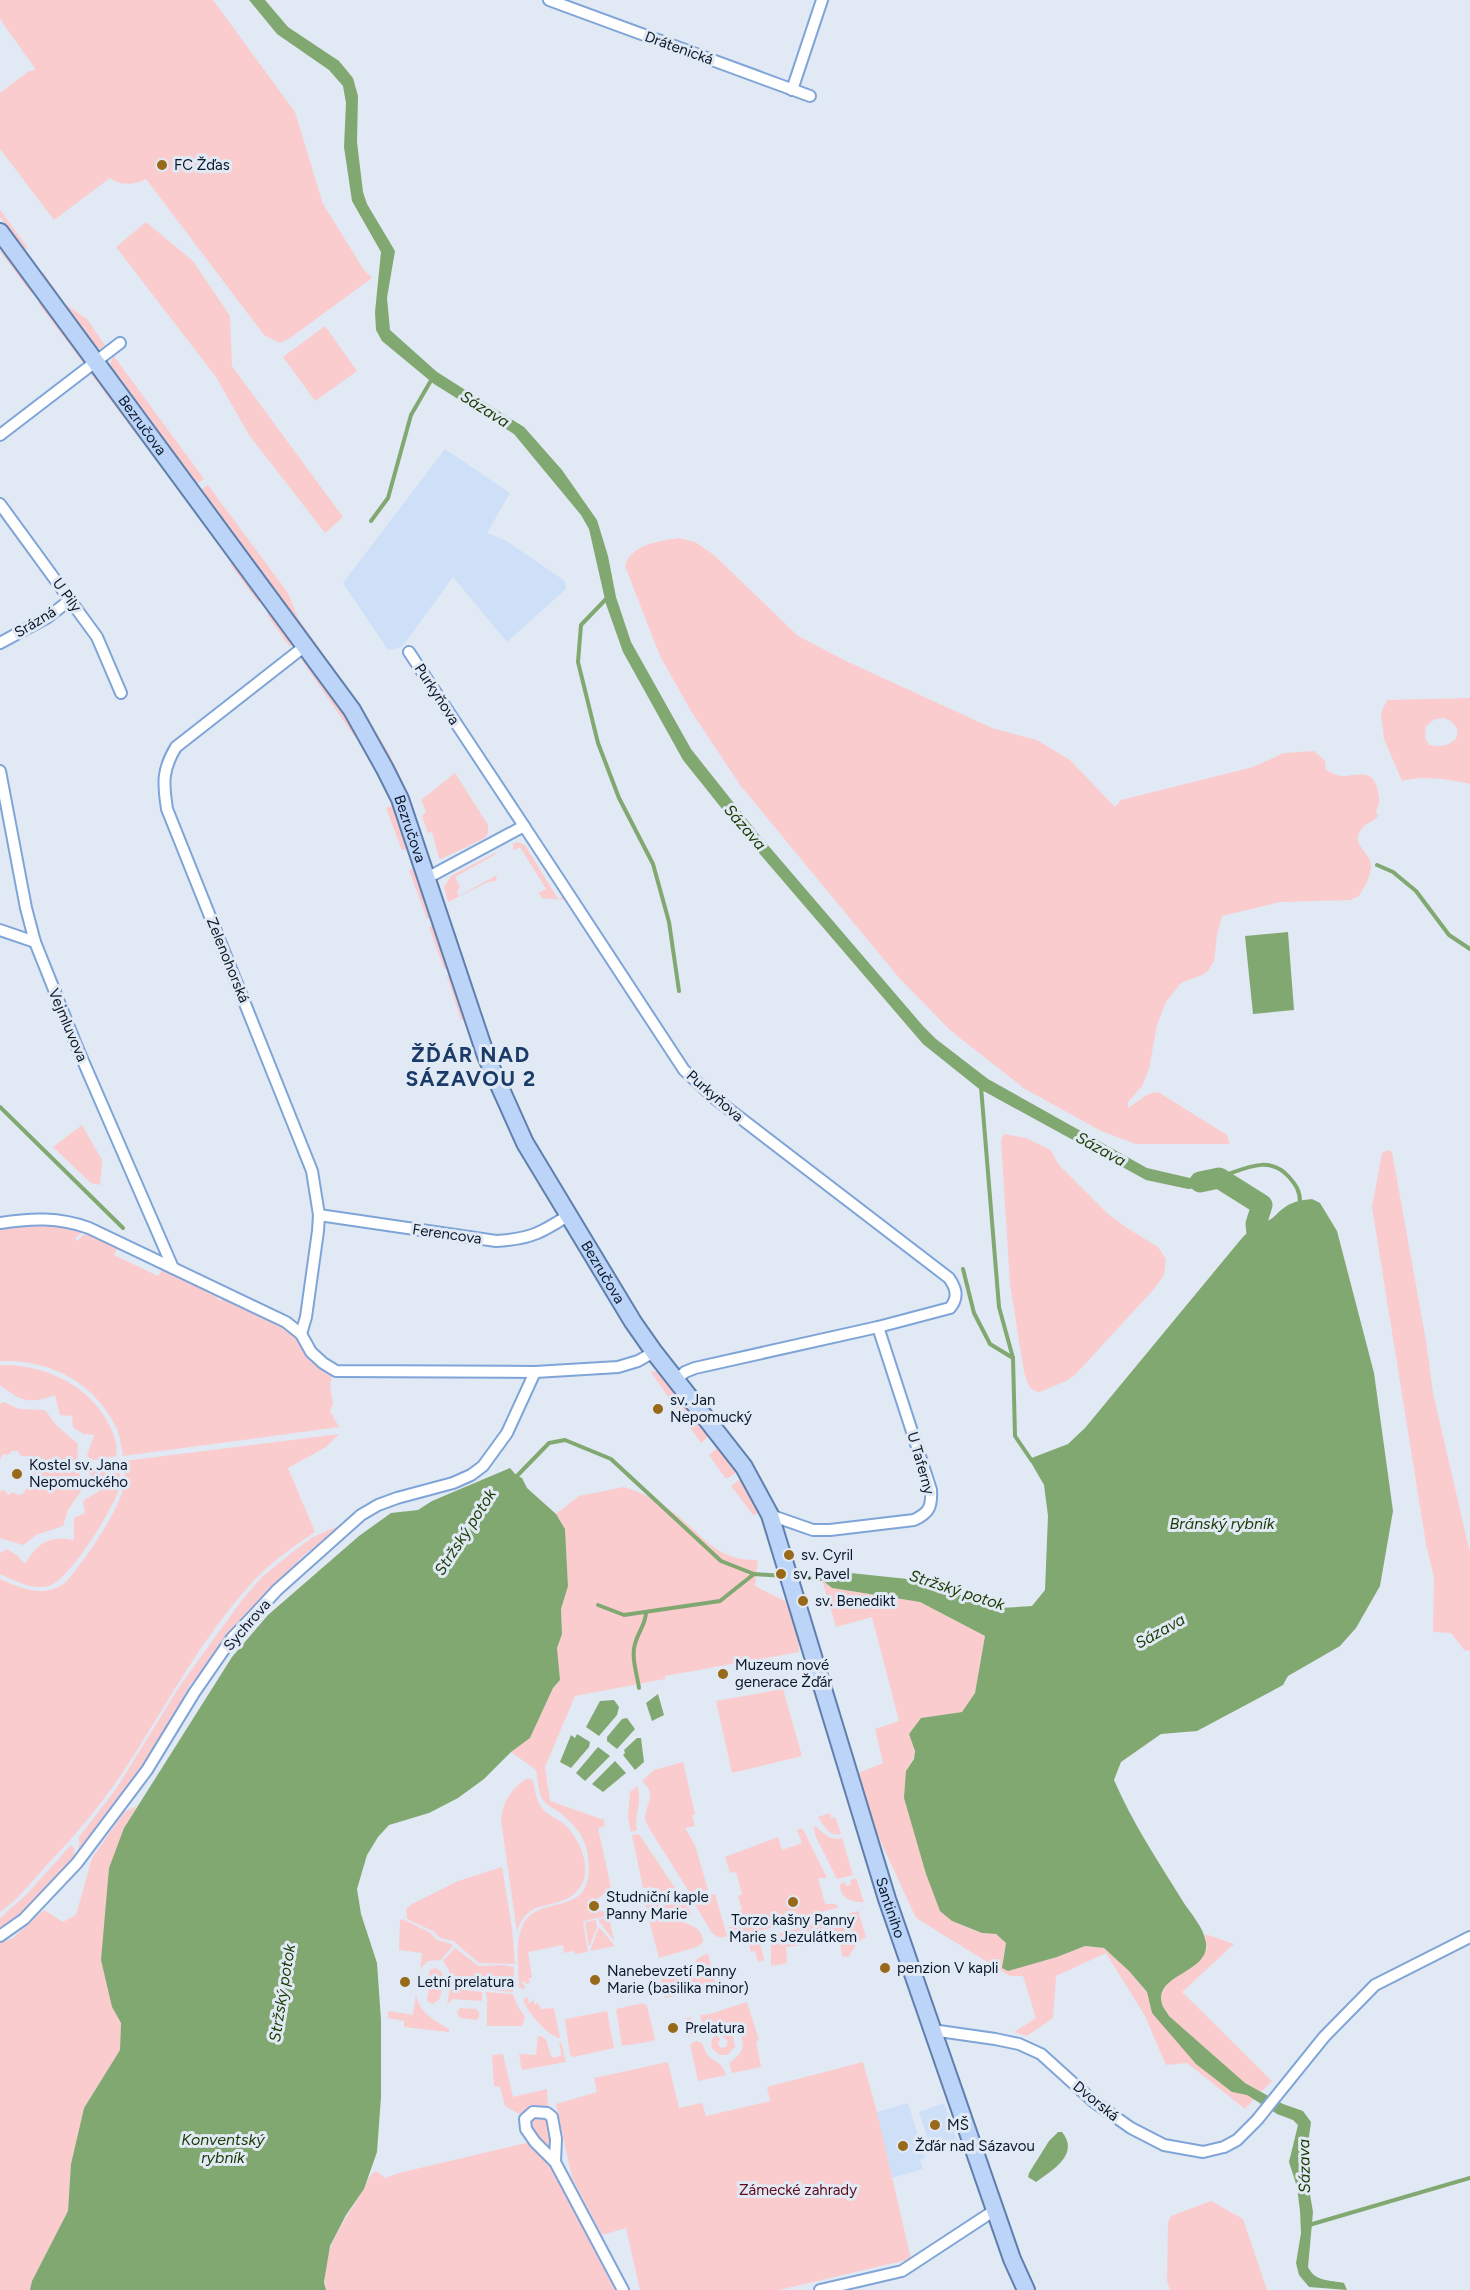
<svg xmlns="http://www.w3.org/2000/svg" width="1470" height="2290" font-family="Figtree,sans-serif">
	<rect width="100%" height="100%" fill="#e1e9f4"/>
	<g fill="#cedff8">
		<path d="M445,449L510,493L487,533L505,540L565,581L566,589L507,642L453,577L402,647L388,650L343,583Z"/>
		<path d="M908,2103L925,2158L920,2160L923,2169L892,2178L877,2112Z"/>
		<path d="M944,2103L958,2143L932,2152L919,2112Z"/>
	</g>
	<g fill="#fbccce" fill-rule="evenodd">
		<path d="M0,0H213L295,112L323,204L364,270L372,278L290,338L280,343L264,335L146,179C136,185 119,186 110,178L54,220L0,149V93L29,71L36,70L0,19Z"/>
		<path d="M0,210L28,248L26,250L0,217Z"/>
		<path d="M146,222L193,261L230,316L232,366L343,517L325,533L249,435L216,377L116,247Z"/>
		<path d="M3,248L34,289L31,293L0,251Z"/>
		<path d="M43,272L64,303L87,319L106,347L99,349L94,345L42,274Z"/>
		<path d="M42,301L85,358L84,364L38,303Z"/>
		<path d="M325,326L357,371L315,401L283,357Z"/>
		<path d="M113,355L204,479L196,484L110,366Z"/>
		<path d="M91,374H94L141,435L138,437Z"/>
		<path d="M208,485L288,593L298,618L366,715L390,755L402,781C379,749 363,714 341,681L200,490Z"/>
		<path d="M679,538L695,542L714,555L798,636L846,661L992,728L1037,740L1070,760L1115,807L1121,800L1253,767L1284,753L1314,751L1325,761L1326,770C1332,773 1339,777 1345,776C1361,775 1374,769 1378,792C1380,800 1380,803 1376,811L1378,816C1374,821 1367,823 1363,827C1348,844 1370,851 1371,865C1372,875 1364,888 1359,896L1351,900L1280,902L1222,916L1217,935L1214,961L1208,971L1202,975L1181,983L1166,1002L1157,1025L1149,1069L1142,1086L1128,1102V1108L1148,1094L1158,1092L1227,1135L1230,1144H1136L1101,1131L1025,1089L951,1031L900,979L740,785L691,711L660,656L625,566C631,544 660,541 679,538Z"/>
		<path d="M234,561L262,599L258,602L230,564Z"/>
		<path d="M272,610L292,639L290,647L267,615Z"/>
		<path d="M301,659L307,660L357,733L354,736Z"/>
		<path d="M1470,698V784C1449,779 1423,775 1402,781L1384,739L1381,713L1387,700ZM1445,718C1470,730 1454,751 1429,745L1425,738L1426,726L1435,719Z"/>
		<path d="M455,773L488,825V833L485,838L441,859L439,858L432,832L428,833L422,816L426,812L421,800Z"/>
		<path d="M392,806L407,849L402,850L386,808Z"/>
		<path d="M517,842L525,845L558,899L562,897L564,900L542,898L539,893L546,889L520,847L515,850L513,849V844Z"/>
		<path d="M495,853L496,854L455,877L460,887L457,892L459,896L497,875L496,881L488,882L448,902L444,887L451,876Z"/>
		<path d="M414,868L431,918L427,919L409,870Z"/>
		<path d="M434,925L448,968L444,969L429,927Z"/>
		<path d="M451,975L466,1019L461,1020L447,976Z"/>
		<path d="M82,1125L102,1160L100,1185L91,1183L53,1147Z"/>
		<path d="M1004,1134L1026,1138L1051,1150L1058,1164L1108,1214L1127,1228L1158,1247L1166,1259L1165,1268L1164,1275L1154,1289L1075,1375L1066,1381L1040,1392C1028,1391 1027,1381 1024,1372L1010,1284L1001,1140Z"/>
		<path d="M1389,1150L1392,1152L1426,1341L1433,1393L1470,1553V1650L1465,1651L1451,1633L1433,1632L1434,1578L1426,1544L1372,1207L1382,1153Z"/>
		<path d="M56,1223L85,1229L75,1238L77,1241L87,1232L118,1247L114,1255L158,1276L163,1269L216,1293L218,1300H222L220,1295C239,1304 261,1312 279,1324C300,1338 311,1361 332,1375L330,1386L333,1404L330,1411L339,1427L123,1456C121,1447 120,1437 117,1429C95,1382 50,1359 0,1361V1229L9,1226Z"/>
		<path d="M0,1365C53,1364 104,1393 117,1446L116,1447L117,1456L93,1460L87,1456L94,1435L84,1434L73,1428L72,1416L60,1415L55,1395C28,1405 21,1401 0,1385Z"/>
		<path d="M650,1371L657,1372L661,1374L710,1435L701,1443Z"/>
		<path d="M4,1402L19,1409L45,1410L56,1425L78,1444L77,1465L83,1488L68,1510L63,1526L36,1535L23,1545L0,1538V1491L5,1490L8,1495L13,1492L18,1495L23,1494L26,1489L34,1485L32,1477L35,1472L30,1465V1456H21L18,1451H12L8,1455L3,1454L0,1460V1404Z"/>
		<path d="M339,1434L326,1447L288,1468L315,1532C291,1548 267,1565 248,1587C198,1643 164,1710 123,1772C100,1806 74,1837 45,1867C31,1883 17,1900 0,1912V1579C23,1589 46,1599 67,1581C85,1559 116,1516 123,1489C125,1480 125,1471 124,1461Z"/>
		<path d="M719,1446L737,1472L726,1479L709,1455Z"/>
		<path d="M120,1463C119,1472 121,1479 119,1489C112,1511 70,1579 49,1586C32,1590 15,1581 0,1574V1553L7,1549L18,1556L25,1564C39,1542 48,1536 74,1540V1518L85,1513L83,1501L101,1490L89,1473L92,1467Z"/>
		<path d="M742,1478L759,1511L754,1516L731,1486Z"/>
		<path d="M624,1487C643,1493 658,1501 674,1513C704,1535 715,1561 758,1560L755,1586L789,1603L798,1632L799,1652L665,1676V1679L575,1696L545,1767L550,1801L604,1820L605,1826L598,1828L611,1887L597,1900L592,1898L590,1901L588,1900V1910L596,1914L598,1910L605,1912L606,1916L583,1921L588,1952L576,1954L573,1951L564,1953L563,1945L528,1952L532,1978H528L530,1982L527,1984L523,1981L522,1983L525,1986L524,1989L520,1988L519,1989C519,1970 514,1943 523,1925C539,1891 596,1922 588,1857C586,1837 574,1824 559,1812C554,1809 547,1805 544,1801C538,1794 538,1779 536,1770L511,1752L530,1738L553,1688L560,1680L556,1648L562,1634L561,1609L568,1586L565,1529L556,1514L579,1496Z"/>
		<path d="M350,1521L324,1544L309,1551L298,1561L201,1676L192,1682L184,1695L181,1709L153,1755L79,1854V1837L116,1789L181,1684L242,1600L263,1576L294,1551L313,1537Z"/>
		<path d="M822,1580L832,1588L920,1602L985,1636L975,1693L962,1712L921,1718L909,1734C916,1753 917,1754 906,1771L919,1846L926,1874L952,1921L981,1933L996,1934L1006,1943L1003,1959L1008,1971L1057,1957L1085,1946L1104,1948L1129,1971L1147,1993L1152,2013L1232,2092L1247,2094L1254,2099L1245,2109L1187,2063L1166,2065L1145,2016L1106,1953L1056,1976L1053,2018L1027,2036L1014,2032L1036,2018L1023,1976H1010L916,1918L869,1816L858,1773L883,1763L875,1729L899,1721L872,1617L836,1627Z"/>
		<path d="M783,1689L802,1756L732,1773L716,1701Z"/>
		<path d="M683,1762L695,1814L692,1815L695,1826L685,1828L695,1845L708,1890L691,1895L649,1828C648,1825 645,1822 645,1819C645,1802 659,1797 642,1781L654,1770Z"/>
		<path d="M526,1779H531L533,1781C535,1790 536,1801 542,1808C547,1815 557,1818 564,1824C581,1839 596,1875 575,1893C554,1912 528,1896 517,1932L501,1820C503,1801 511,1789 526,1779Z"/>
		<path d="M637,1786C643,1802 634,1814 637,1830L631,1832L628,1817L630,1792Z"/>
		<path d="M137,1806L124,1828L112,2007L121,2023L120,2050L84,2108L71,2164L68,2211L32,2281L30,2290H0V1943L13,1938L44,1910L63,1922L76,1915L92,1858L124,1812Z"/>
		<path d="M830,1813L831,1818L835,1817L841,1834C829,1837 824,1826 818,1817Z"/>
		<path d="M814,1826C824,1831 828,1842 842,1838L853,1875L837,1879L815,1835Z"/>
		<path d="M801,1828L804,1831L827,1878H818L825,1904H835L839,1907L746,1935L744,1933L731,1936L727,1928L742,1923L738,1911L742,1909L738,1896L742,1894L736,1872L730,1873L725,1857L778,1837L782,1850L802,1843L797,1830Z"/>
		<path d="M639,1834L691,1912L689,1918L647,1912L644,1896L653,1895L652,1887L643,1888L632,1835Z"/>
		<path d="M71,1845L74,1848L75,1858L14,1922L0,1932V1918L27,1894Z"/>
		<path d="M502,1867L512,1928L515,1964L479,1963L453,1941L440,1938L433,1931L407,1919L406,1909L412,1904L458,1881Z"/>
		<path d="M856,1878L864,1902C851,1903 839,1897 840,1884L845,1882L846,1886L851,1884L850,1880Z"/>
		<path d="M715,1894L727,1936C721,1939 717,1937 712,1933L694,1903L695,1899Z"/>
		<path d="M858,1911L866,1937L860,1940L848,1957L842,1956L840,1940L786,1947L787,1963L771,1966V1936Z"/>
		<path d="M609,1917L614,1941L599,1921V1919Z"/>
		<path d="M648,1917C664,1920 704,1919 703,1942L697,1947L659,1958Z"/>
		<path d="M403,1919L429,1932L437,1940L452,1944V1947L441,1960L428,1961L420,1969L422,1953L399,1950L400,1920Z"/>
		<path d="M596,1920L597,1928L589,1947L585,1922Z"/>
		<path d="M599,1927L615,1946L590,1951Z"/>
		<path d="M1205,1934L1234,1944L1182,1992L1272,2081L1261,2092L1245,2083L1189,2034L1169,2016L1161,2003L1162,1992L1168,1983L1207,1949Z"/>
		<path d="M759,1939L764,1960L758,1962L755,1951L751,1952L748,1942Z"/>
		<path d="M455,1948L479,1966L503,1965L514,1967L513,1992L449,1986V1970L443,1961Z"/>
		<path d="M708,1954L716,1985L705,1988L692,1986C690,1971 691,1958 708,1954Z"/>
		<path d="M435,1968L442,1972L443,1983L441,1985L428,1982L430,1970Z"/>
		<path d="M668,1971L681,1978L685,1987L676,1996L665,1998L660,1976L661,1972Z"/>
		<path d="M429,1986L440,1988L442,1990L439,2000L432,2004L427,2001Z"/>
		<path d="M450,1988L482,1992V2001L452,1999L447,2005Z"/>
		<path d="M485,1992L513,1994L517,2005L525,2017L522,2026H487V1996Z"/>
		<path d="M416,1994C419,2013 434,2020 449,2029V2032L404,2027V2021L388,2018V2011L413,2015Z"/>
		<path d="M526,1997L529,1999L527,2004L534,2000V2005L538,2003L541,2009L554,2008L560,2038C549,2038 527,2011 523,2000Z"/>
		<path d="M747,2002L759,2040L756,2042L761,2067L732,2073L729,2063C733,2060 737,2057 740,2053C747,2042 739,2025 726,2023C719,2023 713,2029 707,2026C702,2024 701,2020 700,2015L710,2014Z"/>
		<path d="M643,2003L647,2006L655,2039L653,2041L622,2046L616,2009Z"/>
		<path d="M460,2008L476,2009L479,2012V2017L477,2020L460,2018L457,2013Z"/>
		<path d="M607,2011L614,2048L573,2057L570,2055L565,2019Z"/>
		<path d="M691,2017L697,2030L688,2037L684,2019Z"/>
		<path d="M726,2031L733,2036L735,2047L727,2055H719L711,2047L712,2039L716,2035L720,2039L718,2044L721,2048L726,2047L728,2041L718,2032Z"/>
		<path d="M538,2036H541L546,2040L551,2056L554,2058L562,2055L559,2043L561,2042L566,2062L522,2070L519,2054L536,2055Z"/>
		<path d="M696,2041L702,2043L707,2055L722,2066L726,2075L698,2081L690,2044Z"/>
		<path d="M503,2054L513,2097L547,2089L548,2109L521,2115L505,2106L500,2087L494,2086L492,2055Z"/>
		<path d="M668,2062L679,2108L702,2103L706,2116L770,2101L767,2087L863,2062L877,2112L911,2259L779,2290H640L626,2228L602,2235L572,2178L556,2104L597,2092L594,2078Z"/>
		<path d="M539,2115L549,2120L553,2149L549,2151L531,2132L530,2120Z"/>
		<path d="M530,2142L550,2165L615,2290H326C319,2251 345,2221 363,2190C368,2182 367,2176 376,2171L385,2178L399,2173Z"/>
		<path d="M1211,2201L1243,2219L1267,2290H1170L1167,2281L1168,2223L1171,2216Z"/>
	</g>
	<g fill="#82a871">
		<path d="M249,0H265L288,27L339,61L353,78L358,96L357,142L363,192L367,204L395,251L387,298L390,330L437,372L524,427L562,470L597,520L608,556L616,597L631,642L691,749L760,836L923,1026L936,1039L988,1079L1147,1168L1190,1178L1218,1172L1223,1173L1231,1179L1218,1186L1188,1189L1146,1180L978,1088L923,1044L735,825L683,760L623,652L606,604L589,529L581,515L514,434L434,384L382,341L376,330L375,312L381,252L352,201L344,147L346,103L343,86L329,70L277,34Z"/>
		<path d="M1288,932L1294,1010L1253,1014L1245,936Z"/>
		<path d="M1312,1199L1320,1203L1337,1231L1374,1373L1393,1511L1380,1586L1356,1628L1340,1646L1288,1676L1283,1685L1197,1731L1161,1734L1121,1762L1114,1780C1132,1822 1158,1861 1182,1900C1190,1913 1204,1927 1206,1943C1210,1973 1153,1974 1162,2004C1163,2008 1167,2012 1169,2016L1245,2083L1283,2104L1303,2111L1311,2122L1305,2165L1313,2212L1308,2267C1315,2282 1330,2280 1344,2283L1347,2290L1309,2287L1299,2275L1296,2263L1301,2233L1300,2211L1297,2187L1289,2162L1298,2125L1293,2120L1277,2114L1247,2095L1232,2092L1196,2064L1152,2013L1147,1992L1129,1971L1104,1948L1085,1946L1057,1957L1008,1971L1002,1968L1006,1943L996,1934L982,1933L952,1921L940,1911L926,1874L904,1798L906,1771L914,1759L915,1751L909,1734L921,1718L962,1712L975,1693L985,1636L920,1602L832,1588L822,1580V1570L917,1580L1000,1608L1032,1606L1045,1590L1048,1516L1044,1485L1029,1459L1068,1444L1085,1428L1242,1238L1256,1224C1273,1223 1275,1213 1288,1205C1296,1201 1303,1200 1312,1199Z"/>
		<path d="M510,1468L516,1475L522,1478L527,1488L556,1514L565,1529L568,1586L561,1609L562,1634L557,1648L560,1680L553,1688L530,1738L511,1752L484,1779L458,1798L429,1813L389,1825L378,1837L367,1855L357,1889L361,1914L377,1963L381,2020V2097L377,2152L364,2189L346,2215L330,2246L324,2282L326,2290H30L32,2281L68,2211L71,2164L84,2108L120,2050L121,2023L112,2007L101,1960L109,1868L124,1828L232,1657L268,1615L359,1536L391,1513L418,1510L432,1501Z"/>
		<path d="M658,1694L664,1715L652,1721L646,1703Z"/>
		<path d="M614,1700L619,1707L617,1715L599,1736L586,1727L600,1701Z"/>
		<path d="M627,1718L635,1729L617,1749L607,1741V1737L622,1719Z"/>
		<path d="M577,1734L590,1742L589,1747L571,1768L560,1762L571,1735L575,1738Z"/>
		<path d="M637,1738H641L644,1762L635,1770L623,1755L625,1753L624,1750Z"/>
		<path d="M598,1747L610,1756L585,1781L576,1773Z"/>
		<path d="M615,1761L626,1773L603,1792L592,1784Z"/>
		<path d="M1058,2132H1062C1080,2154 1053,2170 1036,2182L1028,2177L1029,2173L1049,2141Z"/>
	</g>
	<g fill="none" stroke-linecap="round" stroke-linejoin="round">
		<g stroke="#82a871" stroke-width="4">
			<path d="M371,521L388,498L411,415L433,377"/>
			<path d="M608,597L581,625L578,662L598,743L619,798L653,864L669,922L679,991"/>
			<path d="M1377,865L1393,872L1416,891L1449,935L1470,949"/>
			<path d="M981,1087L999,1307L1013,1358L1015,1436L1032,1461"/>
			<path d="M0,1107L123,1228"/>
			<path d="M1223,1176C1246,1168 1270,1155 1289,1177C1296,1185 1300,1191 1300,1202"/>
			<path d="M963,1269L974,1313L990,1344L1013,1358"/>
			<path d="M514,1479L549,1443L565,1440L611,1459L721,1561L754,1574L784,1576"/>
			<path d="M794,1577L826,1579"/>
			<path d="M598,1605L624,1615L720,1601L754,1574"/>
			<path d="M639,1688C637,1674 631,1657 635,1644C638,1632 646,1624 646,1612"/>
			<path d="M1309,2225L1470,2178"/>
		</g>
		<path stroke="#82a871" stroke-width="21" d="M1200,1182L1219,1178L1262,1205L1256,1224L1259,1253"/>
		<g stroke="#7fa5d8" stroke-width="14">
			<g id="minor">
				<path d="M549,0L810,96"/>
				<path d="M792,90L822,0"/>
				<path d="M0,435L120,343"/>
				<path d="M0,504L97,637L121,693"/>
				<path d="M0,643L48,617L70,600"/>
				<path d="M409,652L524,826"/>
				<path d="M0,771L26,908L35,942L77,1047L173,1268"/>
				<path d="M427,878L524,826L684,1070L713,1097L949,1278C956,1288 959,1297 950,1308L878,1327L695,1368L685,1372L676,1380"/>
				<path d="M0,930L35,942"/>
				<path d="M319,1215L496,1241C530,1239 541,1233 569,1215"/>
				<path d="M0,1223C31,1218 59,1217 89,1228L286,1322L301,1334L311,1352L323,1363L336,1371L535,1372L618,1367L638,1361L654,1352"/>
				<path d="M301,1334L306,1317L318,1231L319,1215L312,1171L167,809C163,783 162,770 176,747L305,646"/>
				<path d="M770,1515L813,1530H830L914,1520C929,1513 932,1507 931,1490L878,1327"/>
				<path d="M0,1936L24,1919L77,1863L147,1770L194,1693L232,1638L254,1615L277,1590L361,1515L378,1505L397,1498L453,1483L471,1475L483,1466L507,1433L535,1372"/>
				<path d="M932,2030L995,2039L1019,2044L1041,2054L1094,2102L1131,2128L1164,2145L1203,2152L1224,2147L1237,2140L1257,2120L1324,2037L1375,1985L1470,1937"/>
				<path d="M555,2162L556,2139L552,2117L547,2113L533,2112L525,2119L526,2129L535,2142L555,2162L623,2290"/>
				<path d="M820,2290L902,2271L995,2210"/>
			</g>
		</g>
		<g stroke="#5f80ad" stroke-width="20">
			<g id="primary">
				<path id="s1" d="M0,232L352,710L385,769L400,799L486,1056L525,1143L633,1322L654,1352L744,1467L770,1515L887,1899L1012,2259L1026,2290"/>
			</g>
		</g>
		<use href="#minor" stroke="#fff" stroke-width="10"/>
		<use href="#primary" stroke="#bbd4f8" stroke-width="16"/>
	</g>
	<g fill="#976918" stroke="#e1e9f4" stroke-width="2">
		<circle cx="162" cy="165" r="6"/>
		<circle cx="658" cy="1409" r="6"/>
		<circle cx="17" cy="1474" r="6"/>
		<circle cx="789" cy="1555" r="6"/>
		<circle cx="781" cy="1574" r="6"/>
		<circle cx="803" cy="1601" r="6"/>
		<circle cx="723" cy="1674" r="6"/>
		<circle cx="793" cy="1902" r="6"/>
		<circle cx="594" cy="1906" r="6"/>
		<circle cx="885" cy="1968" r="6"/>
		<circle cx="595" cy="1980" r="6"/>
		<circle cx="405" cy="1982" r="6"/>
		<circle cx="673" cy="2028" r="6"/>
		<circle cx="935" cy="2125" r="6"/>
		<circle cx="903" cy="2146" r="6"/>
	</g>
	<g text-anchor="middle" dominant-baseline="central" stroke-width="6" stroke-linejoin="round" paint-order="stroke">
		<g font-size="15" fill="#0a182b" stroke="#e1e9f4">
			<text transform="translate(679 48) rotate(20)">Drátenická</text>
			<text stroke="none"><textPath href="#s1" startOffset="240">Bezručova</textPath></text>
			<text transform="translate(67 595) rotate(54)">U Pily</text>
			<text transform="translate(35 622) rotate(-31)">Srázná</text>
			<text transform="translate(437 694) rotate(57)">Purkyňova</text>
			<text stroke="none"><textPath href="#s1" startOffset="726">Bezručova</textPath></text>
			<text transform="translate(228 960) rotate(68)">Zelenohorská</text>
			<text transform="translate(68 1025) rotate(67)">Vejmluvova</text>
			<text transform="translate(715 1096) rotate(41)">Purkyňova</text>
			<text transform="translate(447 1234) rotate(8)">Ferencova</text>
			<text stroke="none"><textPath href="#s1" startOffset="1212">Bezručova</textPath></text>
			<text transform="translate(921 1463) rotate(74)">U Taferny</text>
			<text transform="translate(247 1625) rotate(-49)">Sychrova</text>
			<text stroke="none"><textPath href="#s1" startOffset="1918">Santiniho</textPath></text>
			<text transform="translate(1096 2101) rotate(39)">Dvorská</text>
		</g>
		<g font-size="15" fill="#0a182b" stroke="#e1e9f4" text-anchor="start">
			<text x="174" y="165">FC Žďas</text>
			<text x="670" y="1400">sv. Jan<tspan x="670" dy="17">Nepomucký</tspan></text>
			<text x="29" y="1465">Kostel sv. Jana<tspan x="29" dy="17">Nepomuckého</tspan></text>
			<text x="801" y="1555">sv. Cyril</text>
			<text x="793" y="1574">sv. Pavel</text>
			<text x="815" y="1601">sv. Benedikt</text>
			<text x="735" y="1665">Muzeum nové<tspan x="735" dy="17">generace Žďár</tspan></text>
			<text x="606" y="1897">Studniční kaple<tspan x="606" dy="17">Panny Marie</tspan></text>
			<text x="793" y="1920" text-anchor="middle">Torzo kašny Panny<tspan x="793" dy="17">Marie s Jezulátkem</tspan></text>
			<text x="897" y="1968">penzion V kapli</text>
			<text x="607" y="1971">Nanebevzetí Panny<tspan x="607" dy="17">Marie (basilika minor)</tspan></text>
			<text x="417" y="1982">Letní prelatura</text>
			<text x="685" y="2028">Prelatura</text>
			<text x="947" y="2125">MŠ</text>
			<text x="915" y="2146">Žďár nad Sázavou</text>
		</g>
		<g font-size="15" fill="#60091c" stroke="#e1e9f4">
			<text x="798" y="2190">Zámecké zahrady</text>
		</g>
		<g font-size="16" font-style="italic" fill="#183b00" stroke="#e1e9f4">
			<text transform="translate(485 409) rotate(32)">Sázava</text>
			<text transform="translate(745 827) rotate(49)">Sázava</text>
			<text transform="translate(1101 1149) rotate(29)">Sázava</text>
			<text x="1222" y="1523">Bránský rybník</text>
			<text transform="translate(465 1532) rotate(-57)">Stržský potok</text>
			<text transform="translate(957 1590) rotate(18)">Stržský potok</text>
			<text transform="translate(1160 1631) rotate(-29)">Sázava</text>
			<text transform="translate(282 1993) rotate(-81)">Stržský potok</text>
			<text x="223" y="2139">Konventský<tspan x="223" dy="18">rybník</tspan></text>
			<text transform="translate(1304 2166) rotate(-91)">Sázava</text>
		</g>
		<g font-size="21" font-weight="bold" letter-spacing="1.5" fill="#1a3b67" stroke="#e1e9f4">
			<text x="471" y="1054">ŽĎÁR NAD<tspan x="471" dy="24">SÁZAVOU 2</tspan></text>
		</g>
	</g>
</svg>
